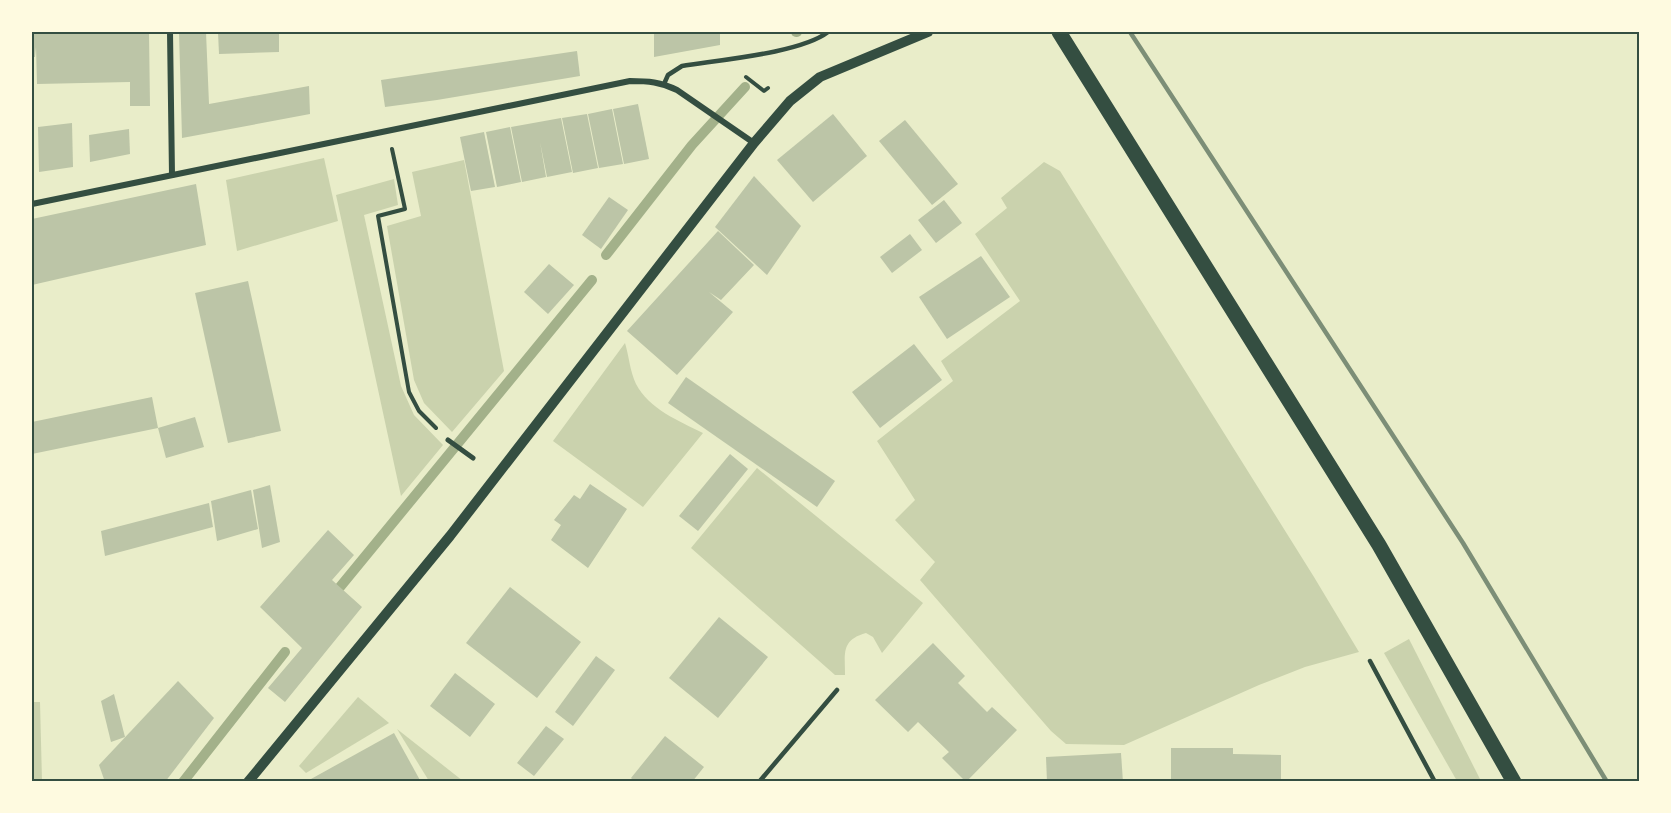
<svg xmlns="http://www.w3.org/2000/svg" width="1671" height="813" font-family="Ubuntu,sans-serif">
	<rect width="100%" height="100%" fill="#e9edc9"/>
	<g fill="#cad2ad">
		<path d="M324,158L338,221L237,251L226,180Z"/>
		<path d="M464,160L504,371L452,432L424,403L414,380L387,226L421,216L412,172Z"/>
		<path d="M1044,162L1060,171L1314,577L1359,652L1305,667L1259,685L1124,745L1066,744L1051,731L920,580L935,562L895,520L915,500L877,441L953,381L941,361L1020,301L975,234L1007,208L1001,198Z"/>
		<path d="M394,179L398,205L364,215L401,386L414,415L443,445L401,496L336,195Z"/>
		<path d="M625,343C629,356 630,372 636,384C649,409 679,421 703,433L643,507L553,441Z"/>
		<path d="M757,468L923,603L882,653L873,637L866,633C841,640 845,653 845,675H835L691,548Z"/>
		<path d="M1409,639L1481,781H1457L1384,653Z"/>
		<path d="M358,697L389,723L306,773L299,766Z"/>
		<path d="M32,702H40L42,781H32Z"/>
		<path d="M397,729L463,781H429Z"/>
	</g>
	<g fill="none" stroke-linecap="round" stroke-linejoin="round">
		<g stroke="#a3b18a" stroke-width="10">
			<path d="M796,32H797"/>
			<path d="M606,255L692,145L745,87"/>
			<path d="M340,587L592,280"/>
			<path d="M183,782L285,652"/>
		</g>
	</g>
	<g fill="#bcc5a7">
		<path d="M32,32H149L150,106H130V82L37,84L36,47L35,57H32Z"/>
		<path d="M179,32H206L209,104L309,86L310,114L182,138Z"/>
		<path d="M218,32H279V52L219,54Z"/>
		<path d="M654,32H720V45L654,57Z"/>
		<path d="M577,51L580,76L437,100L385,107L381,80Z"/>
		<path d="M638,104L649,159L624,164L613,109Z"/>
		<path d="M612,109L623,164L599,168L588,114Z"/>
		<path d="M587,114L598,168L573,173L562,118Z"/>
		<path d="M833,114L867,156L813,202L777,160Z"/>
		<path d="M561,118L572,172L547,177L540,142L546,177L522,182L511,127Z"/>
		<path d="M905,120L958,184L932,205L879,141Z"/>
		<path d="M72,123L73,167L39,172L38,127Z"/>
		<path d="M510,127L521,182L497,187L486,132Z"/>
		<path d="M129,129L130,154L90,162L89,135Z"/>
		<path d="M484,132L495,187L471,191L460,137Z"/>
		<path d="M754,176L801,226L767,275L715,227Z"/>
		<path d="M196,184L206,245L32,285V219Z"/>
		<path d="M609,197L628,210L601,249L582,235Z"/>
		<path d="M944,200L962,223L936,243L918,220Z"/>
		<path d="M718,231L754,265L721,300L709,292L733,312L677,375L627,331Z"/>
		<path d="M910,234L922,250L892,273L880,257Z"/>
		<path d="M981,256L1010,297L947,339L919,297Z"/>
		<path d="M549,264L574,285L548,314L524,292Z"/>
		<path d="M248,281L281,431L228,443L195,293Z"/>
		<path d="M914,344L942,380L880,428L852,392Z"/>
		<path d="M686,377L835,481L817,507L668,403Z"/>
		<path d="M152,397L158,428L195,417L204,447L166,458L158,428L32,454V422Z"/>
		<path d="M730,454L748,469L698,531L679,516Z"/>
		<path d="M590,484L627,509L588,568L551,540L561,525L554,520L574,495L580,499Z"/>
		<path d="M270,485L280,542L262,548L253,490Z"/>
		<path d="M251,490L258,529L217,541L211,501Z"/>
		<path d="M209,503L213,527L105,556L101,531Z"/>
		<path d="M328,530L354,555L332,580L362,607L285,702L268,688L302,648L260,607Z"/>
		<path d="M510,587L581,642L537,698L466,643Z"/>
		<path d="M719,617L768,657L718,718L669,678Z"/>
		<path d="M933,643L965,676L958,683L987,712L992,707L1017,730L966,782L942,758L949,752L918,722L908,732L875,700Z"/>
		<path d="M596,656L615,670L573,726L555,712Z"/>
		<path d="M455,673L495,704L470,737L430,706Z"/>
		<path d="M178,681L214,718L165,782H105L99,765Z"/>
		<path d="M114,694L125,737L111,742L101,701Z"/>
		<path d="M546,726L564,739L534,776L517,763Z"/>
		<path d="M394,733L421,782H312L311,779Z"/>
		<path d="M665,736L704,767L692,782H635L631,778Z"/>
		<path d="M1171,748H1233V754L1281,755V782H1171Z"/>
		<path d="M1121,753L1123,782H1047L1046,757Z"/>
	</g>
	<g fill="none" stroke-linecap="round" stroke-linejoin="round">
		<g stroke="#344e41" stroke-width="4">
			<path d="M746,77L764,91L768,88"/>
			<path d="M392,149L405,209L378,216L409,392L419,411L436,428"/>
		</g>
		<g stroke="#344e41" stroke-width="4.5">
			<path d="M664,84L668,75L682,66C719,60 801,53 828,32"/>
			<path d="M1370,661L1435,782"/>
			<path d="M759,782L837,690"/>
		</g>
		<path stroke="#344e41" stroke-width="5" d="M448,440L473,458"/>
		<g stroke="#344e41" stroke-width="6">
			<path d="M170,32L172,175"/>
			<path d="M32,204L630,81C648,81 661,82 677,90L754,143"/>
		</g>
		<path stroke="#344e41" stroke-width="10" d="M248,782L450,536L754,143L790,101L820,77L928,32"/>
		<path stroke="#344e41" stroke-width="15" d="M1059,32L1379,545L1514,782"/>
		<path stroke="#7c8e77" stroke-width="4.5" d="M1130,32L1463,543L1607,782"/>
	</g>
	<rect width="1671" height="813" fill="none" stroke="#fefae0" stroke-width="66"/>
	<rect x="33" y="33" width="1605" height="747" fill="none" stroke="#344e41" stroke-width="2"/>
</svg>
